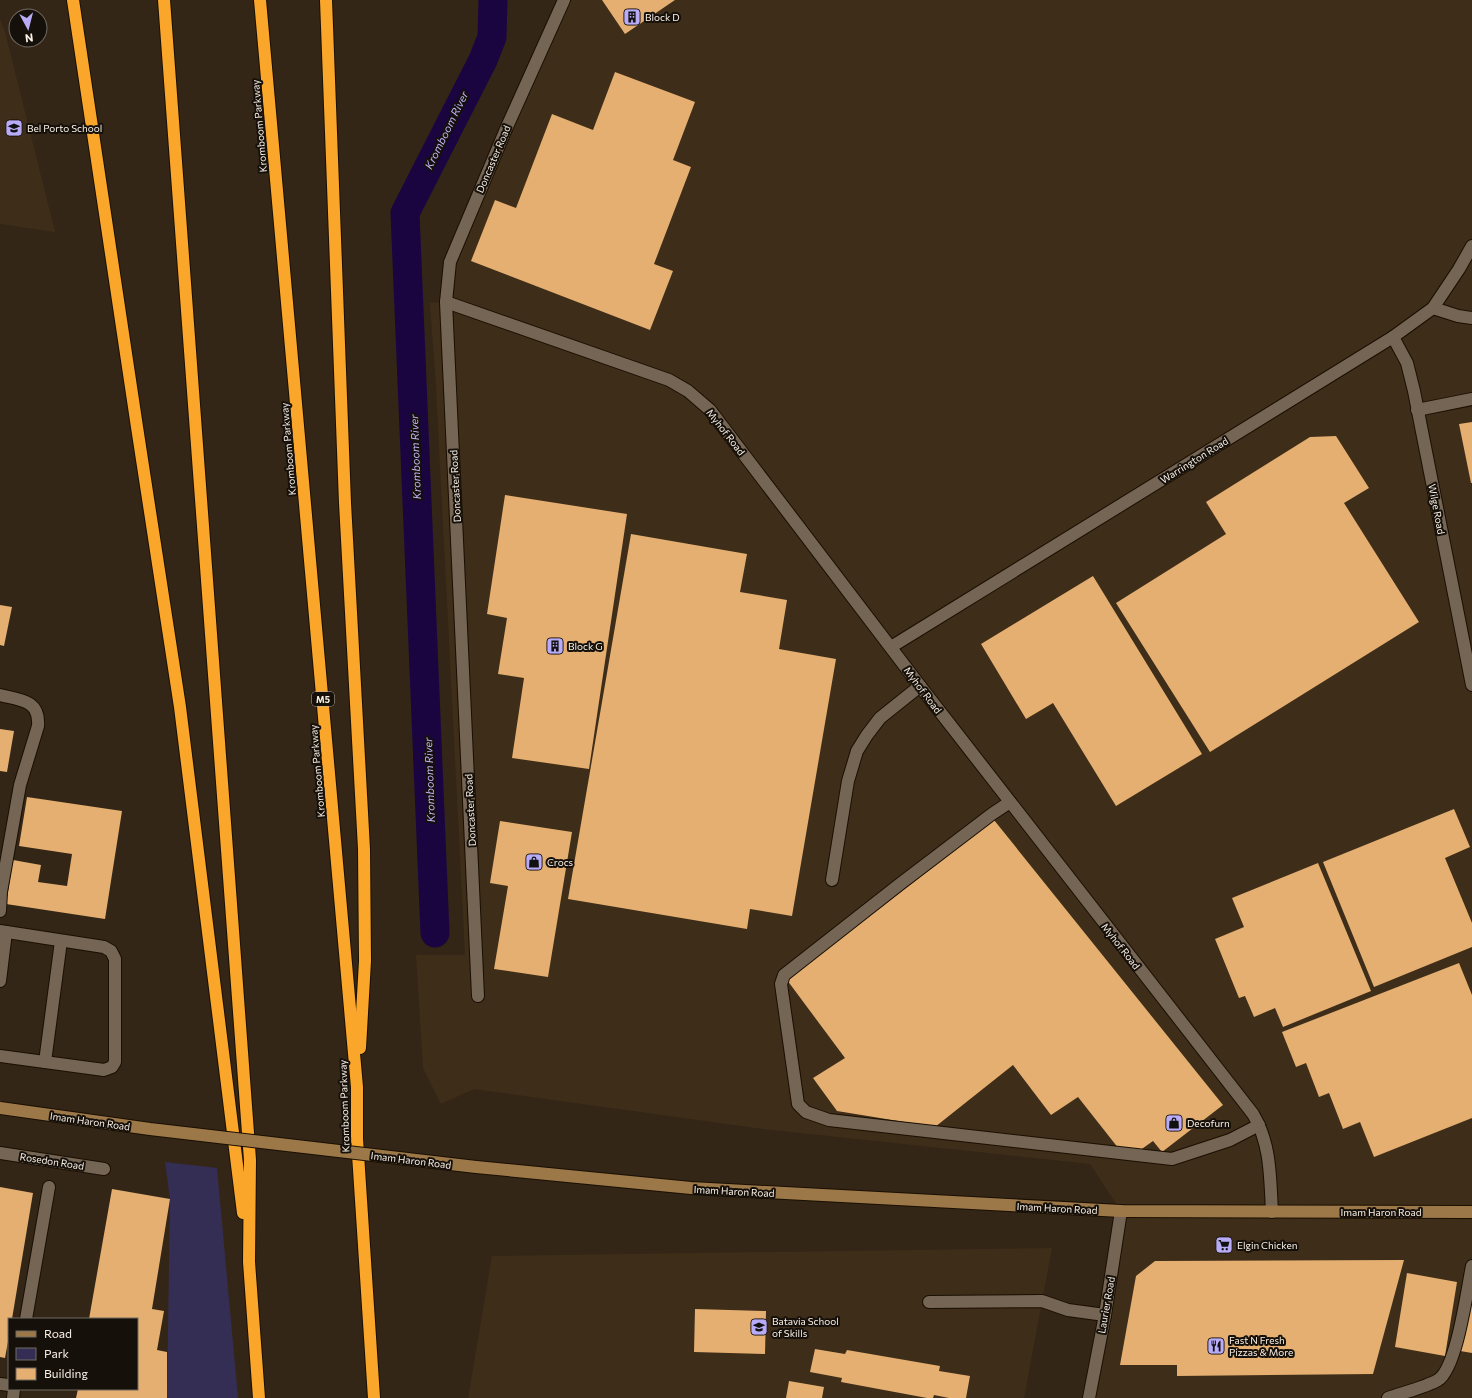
<svg xmlns="http://www.w3.org/2000/svg" width="1472" height="1398" font-family="Commissioner,sans-serif">
	<rect width="100%" height="100%" fill="#332617"/>
	<g fill="#3e2d18">
		<path d="M564,0H1472V1398H1089L1121,1211L1090,1164L763,1129L474,1089L441,1104L423,1068L416,955H465L436,387L430,303L446,302L450,262Z"/>
		<path d="M0,19L5,32L55,232L0,224Z"/>
		<path d="M1052,1248L1024,1398H468L492,1256Z"/>
	</g>
	<path fill="#352e54" d="M165,1162L217,1168L238,1398H167L170,1199Z"/>
	<g fill="none" stroke-linecap="round" stroke-linejoin="round">
		<path stroke="#1a0540" stroke-width="29" d="M435,933L405,213L483,60L492,37L493,0"/>
	</g>
	<g fill="#e4af71">
		<path d="M602,0H675L625,34Z"/>
		<path d="M615,72L695,102L673,160L691,167L654,264L673,271L650,330L471,261L495,200L516,208L552,114L593,130Z"/>
		<path d="M1472,422V483H1471L1459,424Z"/>
		<path d="M1336,436L1369,488L1344,503L1419,622L1210,752L1116,603L1226,534L1206,502L1310,437Z"/>
		<path d="M505,495L627,514L589,769L512,758L524,678L498,674L507,618L487,614Z"/>
		<path d="M631,534L747,554L740,592L787,600L779,649L836,659L792,916L750,909L747,929L568,899Z"/>
		<path d="M1093,576L1202,754L1116,806L1053,703L1026,719L981,644Z"/>
		<path d="M0,605L12,607L4,646L0,645Z"/>
		<path d="M0,729L14,731L7,772L0,771Z"/>
		<path d="M27,797L122,811L105,919L6,904L13,860L41,865L38,882L67,886L72,854L19,846Z"/>
		<path d="M1454,809L1470,847L1445,858L1472,923V947L1374,987L1323,862Z"/>
		<path d="M994,820L1223,1105L1162,1152L1153,1141L1139,1151L1119,1149L1078,1097L1051,1115L1013,1065L935,1127L837,1111L813,1078L845,1058L787,980Z"/>
		<path d="M500,821L572,832L548,977L494,969L508,886L490,883Z"/>
		<path d="M1318,863L1371,991L1283,1027L1275,1008L1254,1017L1245,996L1239,998L1215,939L1244,927L1232,898Z"/>
		<path d="M1459,963L1472,995V1118L1374,1157L1360,1122L1343,1129L1329,1093L1319,1097L1306,1063L1296,1067L1282,1032Z"/>
		<path d="M0,1187L33,1193L12,1319H9V1336L5,1358L0,1357Z"/>
		<path d="M112,1189L170,1199L152,1309L164,1311L157,1350L167,1352V1398H76L78,1389H137V1319H89Z"/>
		<path d="M1404,1260L1373,1374L1177,1376V1365H1120L1136,1276L1155,1261Z"/>
		<path d="M1407,1273L1457,1282L1445,1356L1395,1347Z"/>
		<path d="M1471,1283L1472,1284V1353L1460,1351Z"/>
		<path d="M695,1309L766,1311L765,1354L694,1352Z"/>
		<path d="M815,1349L845,1354L847,1350L940,1366L939,1371L970,1376L966,1398H949L934,1395L933,1398H927L841,1382L842,1378L810,1372Z"/>
		<path d="M789,1381L824,1387L822,1398H786Z"/>
	</g>
	<g fill="none" stroke-linecap="round" stroke-linejoin="round">
		<g stroke="#1a0f02" stroke-width="14">
			<g id="lane">
				<path d="M446,302L669,380L688,391L710,410L920,686L1253,1114C1271,1144 1270,1177 1272,1212"/>
				<path d="M1433,308L1458,316L1472,318"/>
				<path d="M1393,337L1407,363L1414,391L1472,685"/>
				<path d="M1417,410L1472,399"/>
				<path d="M891,647L1393,337L1433,308L1459,269L1472,246"/>
				<path d="M0,695C21,700 40,700 38,726L20,785L1,892L0,911"/>
				<path d="M1010,802L992,814L900,884L784,975L781,984L798,1104L806,1112L829,1120L1172,1159L1230,1140L1259,1125"/>
				<path d="M832,880L848,781L857,751L867,735L880,718L920,686"/>
				<path d="M0,931L104,947L111,951L115,959V1062L112,1067L104,1070L0,1056"/>
				<path d="M0,981L6,932"/>
				<path d="M478,996L446,302L450,262L506,129L564,0"/>
				<path d="M45,1062L61,941"/>
				<path d="M929,1302L1042,1301L1068,1310L1105,1315"/>
				<path d="M26,1319L49,1187"/>
				<path d="M0,1384L9,1385"/>
				<path d="M13,1398L14,1389"/>
				<path d="M1388,1398C1402,1393 1426,1387 1438,1380C1457,1368 1467,1290 1472,1266"/>
			</g>
		</g>
		<g stroke="#1a0f02" stroke-width="14">
			<g id="street">
				<path d="M0,1153L104,1169"/>
				<path d="M1089,1398L1105,1315L1121,1211"/>
			</g>
		</g>
		<g stroke="#1a0f02" stroke-width="14">
			<path id="secondary" d="M476,1167L691,1188L1121,1211L1472,1212"/>
		</g>
		<g stroke="#1a0f02" stroke-width="14">
			<g id="highway">
				<path d="M73,0L137,427L180,707L243,1213"/>
				<path d="M164,0L250,1160L249,1262L259,1398"/>
				<path d="M260,0L357,1087V1139L374,1398"/>
				<path d="M326,0L345,503L364,849L365,961L360,1048"/>
			</g>
		</g>
		<use href="#lane" stroke="#746554" stroke-width="12"/>
		<use href="#street" stroke="#746554" stroke-width="12"/>
		<use href="#secondary" stroke="#9c7848" stroke-width="12"/>
		<use href="#highway" stroke="#faa62b" stroke-width="12"/>
		<g stroke="#1a0f02" stroke-width="14" stroke-linecap="butt">
			<path id="secondary-bridge" d="M0,1108L150,1129L476,1167"/>
		</g>
		<use href="#secondary-bridge" stroke="#9c7848" stroke-width="12"/>
	</g>
	<defs>
		<g id="building-square" transform="scale(0.9)"><rect x="-9" y="-9" width="18" height="18" rx="4" fill="#b8abf7" stroke="#16100a"/><path d="M-4-6H4V6H1V3H-1V6H-4ZM-2.5-4.3h1.7v1.8h-1.7ZM.8-4.3h1.7v1.8H.8ZM-2.5-1h1.7V.8h-1.7ZM.8-1h1.7V.8H.8Z" fill="#111"/></g>
		<g id="school-square" transform="scale(0.9)"><rect x="-9" y="-9" width="18" height="18" rx="4" fill="#b8abf7" stroke="#16100a"/><path d="M0-5L7-2L0 1L-7-2ZM-4 1L0 2.5L4 1V4Q0 6-4 4Z" fill="#111"/></g>
		<g id="shop-square" transform="scale(0.9)"><rect x="-9" y="-9" width="18" height="18" rx="4" fill="#b8abf7" stroke="#16100a"/><path d="M-5-2.5h2.3a2.7 3.5 0 0 1 5.4 0H5L5.5 6h-11ZM-1.5-2.5h3a1.5 2.3 0 0 0-3 0Z" fill="#111"/></g>
		<g id="supermarket-square" transform="scale(0.9)"><rect x="-9" y="-9" width="18" height="18" rx="4" fill="#b8abf7" stroke="#16100a"/><path d="M-6-5.5h2.5l.6 2H6L4.5 2H-2.5L-4.4-4H-6ZM-1.5 3.2a1.3 1.3 0 1 0 .1 0ZM3 3.2a1.3 1.3 0 1 0 .1 0Z" fill="#111"/></g>
		<g id="restaurant-square" transform="scale(0.9)"><rect x="-9" y="-9" width="18" height="18" rx="4" fill="#b8abf7" stroke="#16100a"/><path d="M-5-6h1v4h1v-4h1v4h1v-4h1v5L-1.5 .5V6h-2V.5L-5-1ZM5-6V6H3V1.5H1.5Q1.5-4 5-6Z" fill="#111"/></g>
	</defs>
	<g fill-rule="evenodd">
		<use href="#building-square" x="632" y="17"/>
		<use href="#school-square" x="14" y="128"/>
		<use href="#building-square" x="555" y="646"/>
		<use href="#shop-square" x="534" y="862"/>
		<use href="#shop-square" x="1174" y="1123"/>
		<use href="#supermarket-square" x="1224" y="1245"/>
		<use href="#school-square" x="759" y="1327"/>
		<use href="#restaurant-square" x="1216" y="1346"/>
	</g>
	<g text-anchor="middle" dominant-baseline="central" stroke-width="4" stroke-linejoin="round" paint-order="stroke">
		<rect fill="#16100a" stroke="#b5ada4" stroke-width="1" x="312" y="692" width="22" height="14" rx="3"/>
		<g font-size="9" font-weight="bold" fill="#f9f0e6">
			<text x="323" y="699">M5</text>
		</g>
		<g font-size="10" fill="#f9f0e6" stroke="#16100a" text-anchor="start">
			<text x="645" y="17">Block D</text>
			<text x="27" y="128">Bel Porto School</text>
			<text x="568" y="646">Block G</text>
			<text x="547" y="862">Crocs</text>
			<text x="1187" y="1123">Decofurn</text>
			<text x="1237" y="1245">Elgin Chicken</text>
			<text x="772" y="1321">Batavia School<tspan x="772" dy="12">of Skills</tspan></text>
			<text x="1229" y="1340">Fast N Fresh<tspan x="1229" dy="12">Pizzas &amp; More</tspan></text>
		</g>
		<g font-size="10" fill="#f9f0e6" stroke="#16100a">
			<text transform="translate(259 126) rotate(-95)">Kromboom Parkway</text>
			<text transform="translate(493 159) rotate(-67)">Doncaster Road</text>
			<text transform="translate(726 432) rotate(52)">Myhof Road</text>
			<text transform="translate(288 449) rotate(-95)">Kromboom Parkway</text>
			<text transform="translate(1194 460) rotate(-32)">Warrington Road</text>
			<text transform="translate(455 486) rotate(-93)">Doncaster Road</text>
			<text transform="translate(1437 509) rotate(79)">Wilge Road</text>
			<text transform="translate(923 690) rotate(53)">Myhof Road</text>
			<text transform="translate(317 771) rotate(-95)">Kromboom Parkway</text>
			<text transform="translate(470 810) rotate(-93)">Doncaster Road</text>
			<text transform="translate(1121 946) rotate(52)">Myhof Road</text>
			<text transform="translate(344 1106) rotate(-92)">Kromboom Parkway</text>
			<text transform="translate(90 1121) rotate(8)">Imam Haron Road</text>
			<text transform="translate(411 1160) rotate(7)">Imam Haron Road</text>
			<text transform="translate(52 1161) rotate(9)">Rosedon Road</text>
			<text transform="translate(734 1191) rotate(3)">Imam Haron Road</text>
			<text transform="translate(1057 1208) rotate(3)">Imam Haron Road</text>
			<text x="1381" y="1212">Imam Haron Road</text>
			<text transform="translate(1106 1305) rotate(-80)">Laurier Road</text>
		</g>
		<g font-size="11" font-style="italic" fill="#c0b4fe" stroke="#16100a">
			<text transform="translate(446 130) rotate(-64)">Kromboom River</text>
			<text transform="translate(415 457) rotate(-92)">Kromboom River</text>
			<text transform="translate(429 780) rotate(-92)">Kromboom River</text>
		</g>
	</g>
	<rect x="8" y="1318" width="130" height="72" fill="#16100a" stroke="#716a62"/>
	<rect x="16" y="1331" width="20" height="6" fill="#9c7848" stroke="#716a62"/>
	<text x="44" y="1338" font-size="12" fill="#f9f0e6">Road</text>
	<rect x="16" y="1348" width="20" height="12" fill="#352e54" stroke="#716a62"/>
	<text x="44" y="1358" font-size="12" fill="#f9f0e6">Park</text>
	<rect x="16" y="1368" width="20" height="12" fill="#e4af71" stroke="#716a62"/>
	<text x="44" y="1378" font-size="12" fill="#f9f0e6">Building</text>
	<g transform="translate(28 28) rotate(173)"><circle r="19" fill="#16100a" stroke="#716a62"/>
	<path d="M0-3L7 15L0 10L-7 15Z" fill="#b8abf7"/>
	<text y="-6" font-size="11" font-weight="bold" text-anchor="middle" fill="#f9f0e6">N</text>
	</g>
</svg>
